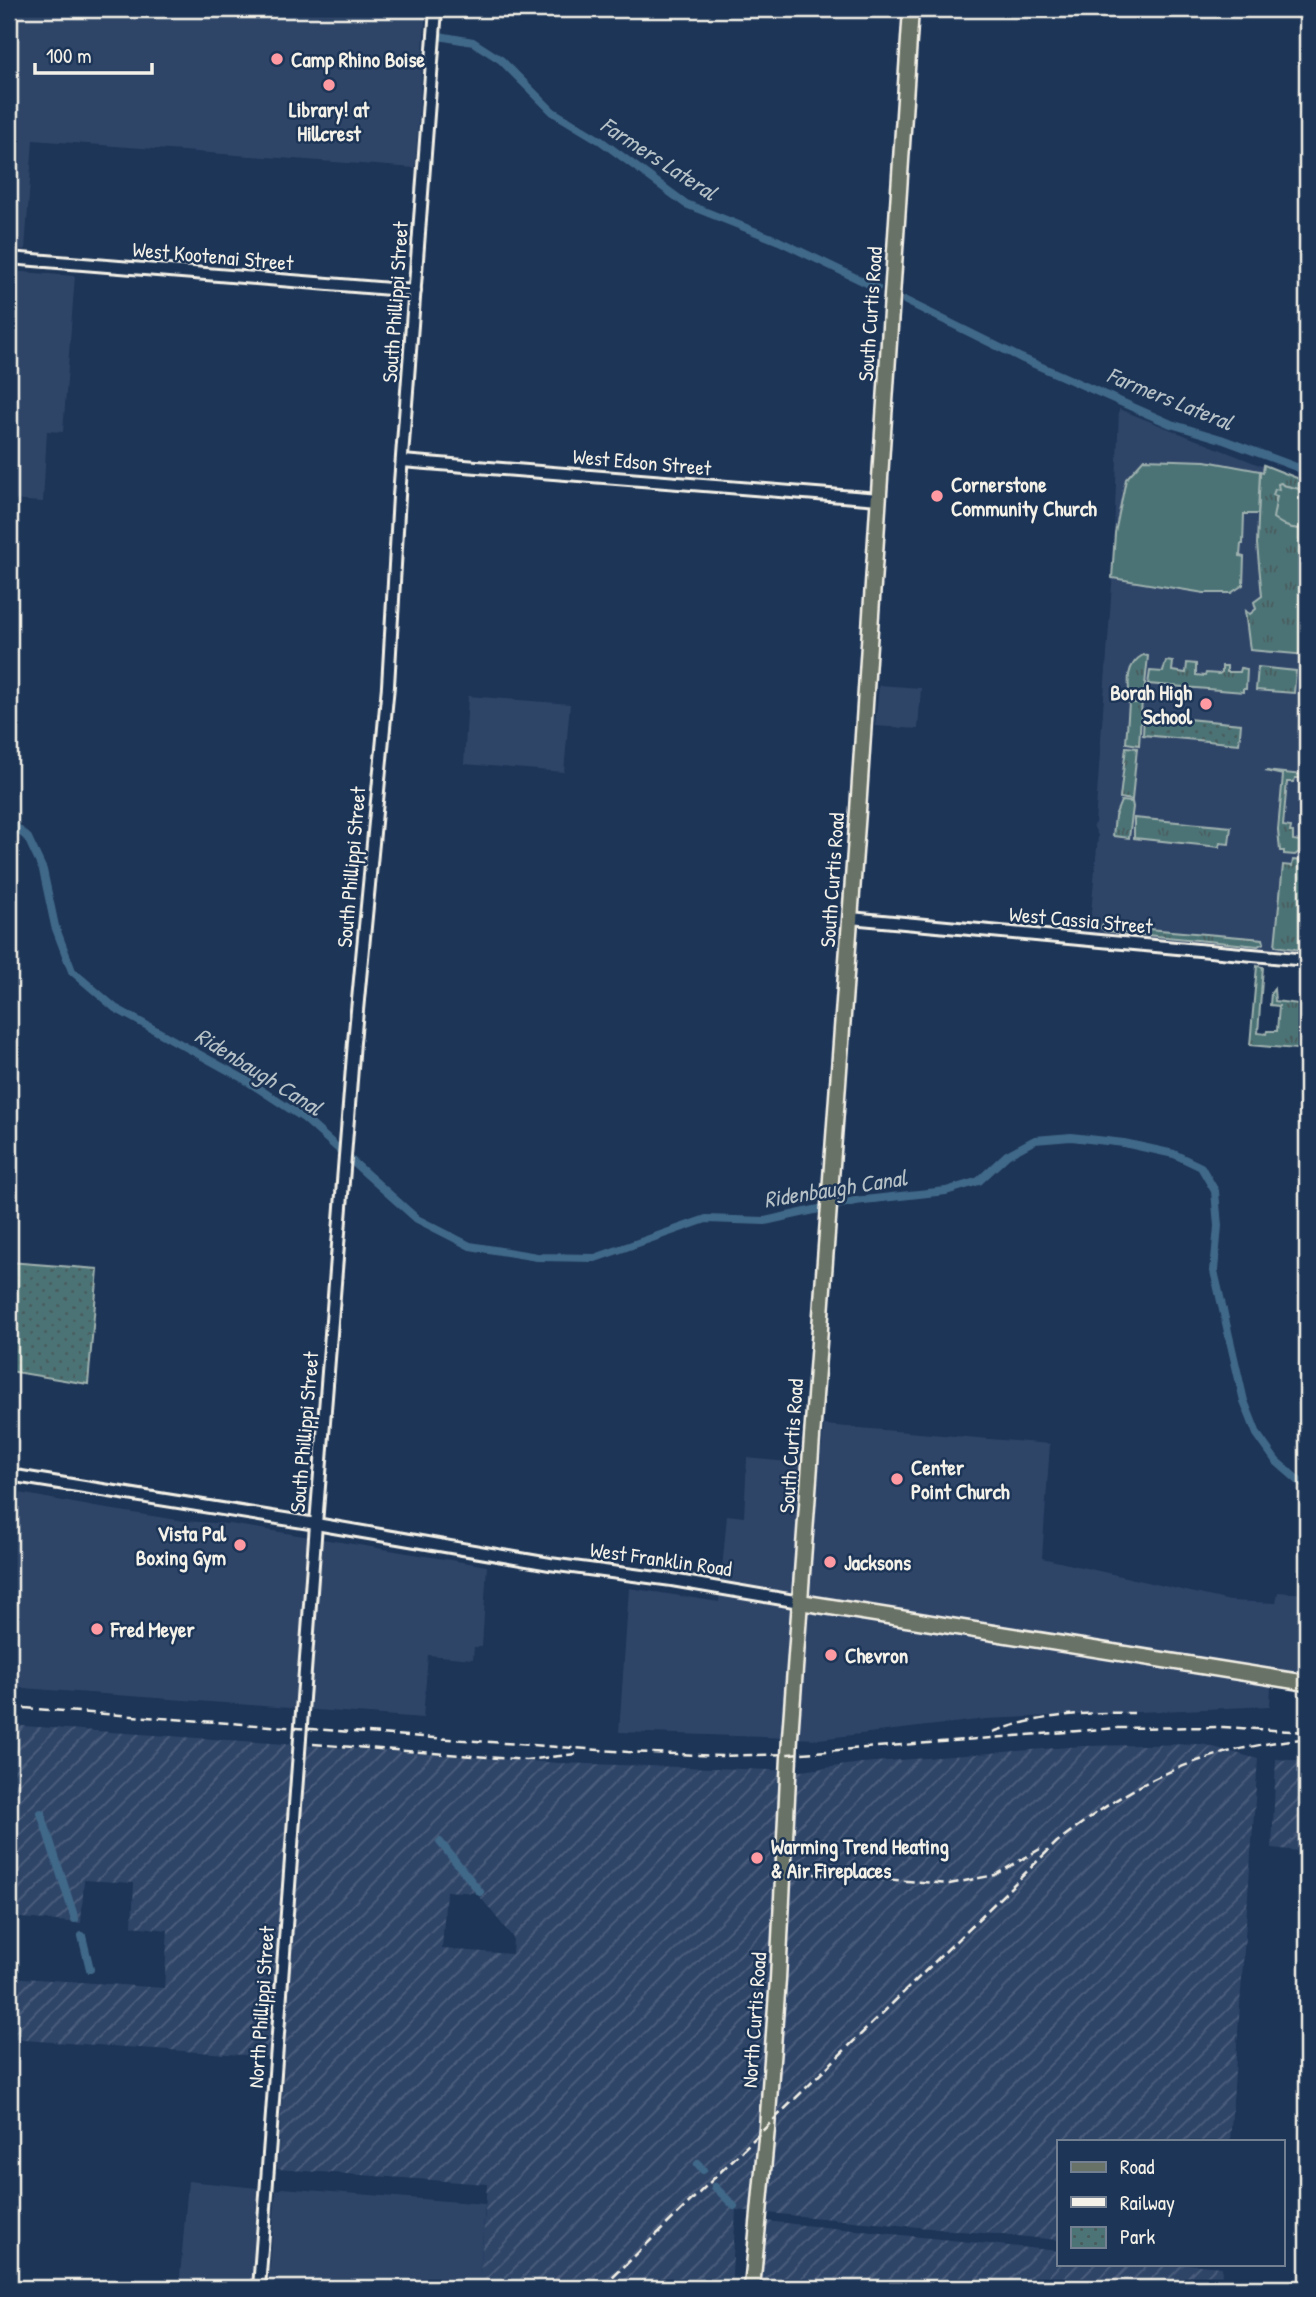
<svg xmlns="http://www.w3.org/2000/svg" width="1316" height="2297" font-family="'Patrick Hand',sans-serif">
	<defs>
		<pattern id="industrial-furrows" width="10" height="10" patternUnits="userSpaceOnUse" patternTransform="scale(1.75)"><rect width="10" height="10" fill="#2f4568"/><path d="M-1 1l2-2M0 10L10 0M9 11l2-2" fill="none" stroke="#4e607e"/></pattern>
		<pattern id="grass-tufts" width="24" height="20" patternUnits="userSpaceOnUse" patternTransform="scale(1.75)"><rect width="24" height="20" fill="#4c7376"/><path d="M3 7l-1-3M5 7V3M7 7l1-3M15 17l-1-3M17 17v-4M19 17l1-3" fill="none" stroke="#4a5b5c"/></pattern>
		<pattern id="park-dots" width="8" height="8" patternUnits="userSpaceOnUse" patternTransform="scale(1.75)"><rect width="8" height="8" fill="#4c7376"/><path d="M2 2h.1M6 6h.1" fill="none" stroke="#4a5b5c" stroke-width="1.8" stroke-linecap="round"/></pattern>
	</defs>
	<rect width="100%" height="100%" fill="#1d3557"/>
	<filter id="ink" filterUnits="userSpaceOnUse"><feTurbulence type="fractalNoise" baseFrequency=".0143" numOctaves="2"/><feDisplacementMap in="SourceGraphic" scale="14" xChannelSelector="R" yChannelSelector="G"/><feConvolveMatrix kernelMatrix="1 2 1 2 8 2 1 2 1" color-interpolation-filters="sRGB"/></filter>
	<g filter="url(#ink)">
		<g fill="#2f4568">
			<path d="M9,9H426L415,168L33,140L25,250L9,248Z"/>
			<path d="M9,271L75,276L63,432L47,431L43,502L9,500Z"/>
			<path d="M1119,409L1307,484V953L1084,931L1090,924L1098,836L1093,825L1095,823L1112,584Z"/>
			<path d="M879,685L921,688L918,729L875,726Z"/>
			<path d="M468,696L570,704L564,772L464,764Z"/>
			<path d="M824,1425L1050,1444L1042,1558L1230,1601L1276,1603L1278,1592L1307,1594V1673L1272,1668L1270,1706L986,1719L819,1739L619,1732L629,1588L719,1602L727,1515L744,1517L747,1458L820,1465Z"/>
			<path d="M9,1491L95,1507L184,1521L230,1524L487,1566L482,1647H474L473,1659L428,1655L423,1718L9,1687Z"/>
			<path d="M188,2181L258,2188L251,2288H179Z"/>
			<path d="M282,2188L485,2204L479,2288H268L276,2191Z"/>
		</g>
		<g fill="url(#industrial-furrows)" fill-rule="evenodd">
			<path d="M9,1725L559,1763L801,1771L862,1763L1082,1746L1202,1744L1258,1759L1230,2141H1059V2240L736,2210L731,2288H479L487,2184L277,2169L285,2058L9,2039V1977L164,1988L168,1930L132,1926L134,1883L84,1880L81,1923L9,1917ZM446,1891L477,1893L513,1938L512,1954L442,1949Z"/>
			<path d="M1276,1759L1307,1761V1852L1272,1848Z"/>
			<path d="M765,2221L1059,2251V2264H1188L1222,2267L1221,2288H759Z"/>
		</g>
		<g fill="url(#grass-tufts)" stroke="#a0b2af" stroke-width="2">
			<path d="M1264,465L1307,482V491L1283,485L1274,495L1277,496L1276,499L1285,526L1300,529L1307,526V655L1250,650L1245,611L1250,614L1256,609L1254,602L1262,596L1257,544L1260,471L1263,472Z"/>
			<path d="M1143,655L1148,656L1144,694L1137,701H1130C1128,683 1125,665 1143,655Z"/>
			<path d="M1166,661L1173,662L1172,671L1186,673L1187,663L1196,664V675L1205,676L1206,673L1219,674L1222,672V666H1227V672H1240L1241,668L1247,669L1246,689H1243V692L1148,684L1150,671L1163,672Z"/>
			<path d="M1258,667L1296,671L1294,693L1256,690Z"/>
			<path d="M1142,700L1139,745L1126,743L1129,703H1137Z"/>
			<path d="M1126,747L1137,748L1132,800L1120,798Z"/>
			<path d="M1265,771L1304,775L1303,778H1295L1294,782H1287L1283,826L1291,827L1290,832H1293V840L1300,841L1299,852L1295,855L1284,854V851H1280L1278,830L1283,775Z"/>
			<path d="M1121,801L1132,802L1133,807L1129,838L1113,836L1115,816Z"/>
			<path d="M1134,818L1231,827L1229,844L1220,843L1219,847L1134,838Z"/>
			<path d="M1293,860L1304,861L1307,870V951L1275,946L1283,865L1292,866Z"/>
			<path d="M1102,925L1263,939L1264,943L1258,946L1105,931L1101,928Z"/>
			<path d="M1257,966L1263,967L1258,1033L1266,1034L1267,1031H1277L1279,1006L1270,1005L1271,993L1274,989L1275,1001L1306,1005L1307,999V1050L1250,1045Z"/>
		</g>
		<g fill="url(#park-dots)" stroke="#a0b2af" stroke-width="2">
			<path d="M1144,715L1241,724L1239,744L1143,735Z"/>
			<path d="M9,1262L98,1269L88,1384L9,1371Z"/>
		</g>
		<g fill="#4c7376" stroke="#a0b2af" stroke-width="2">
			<path d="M1144,459L1206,461L1260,471L1258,514H1244L1243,544H1241L1240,556L1244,557L1243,585L1231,593H1204L1112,578L1115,533L1126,479Z"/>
			<path d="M1281,483L1283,485L1307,491V526C1294,532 1284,526 1273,518L1277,496L1273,495L1275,489L1279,490L1278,484Z"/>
		</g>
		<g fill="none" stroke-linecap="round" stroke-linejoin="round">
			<g stroke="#416888" stroke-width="8">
				<path d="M439,36L473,42L501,60L553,112L601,141L686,204L779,241L877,288"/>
				<path d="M906,301L1021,358L1171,424L1221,439L1307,471"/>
				<path d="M9,821L28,838L43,870L55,926L72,971L115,1008L244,1079L305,1119L417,1219L470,1246L537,1257L595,1258L706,1219L765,1221L855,1201L946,1191L979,1181L1007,1155L1035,1140L1071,1137L1124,1143L1174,1154L1201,1167L1215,1191L1218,1226L1214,1271L1244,1401L1257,1434L1276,1461L1307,1488"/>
				<path d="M41,1813L75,1919"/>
				<path d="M440,1842L480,1892"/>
				<path d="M82,1936L90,1969"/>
				<path d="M698,2164L703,2170"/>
				<path d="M715,2187L734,2206"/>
			</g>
			<g stroke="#f4f1e8" stroke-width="16">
				<g id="minor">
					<path d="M9,258L415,291"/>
					<path d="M402,461L879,499"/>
					<path d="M850,918L1307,960"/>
					<path d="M9,1475L316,1524L550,1564L672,1580L800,1602"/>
					<path d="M259,2288L316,1524L354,1042L388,686L399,496L436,9"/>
				</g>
			</g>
			<g stroke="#f4f1e8" stroke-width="19">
				<g id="major">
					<path d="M800,1602L1307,1683"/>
					<path d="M752,2288L767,2128L778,1979L790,1737L858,811L911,9"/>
				</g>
			</g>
			<use href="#minor" stroke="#1d3557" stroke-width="10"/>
			<use href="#major" stroke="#697266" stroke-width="14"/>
			<g stroke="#f4f1e8" stroke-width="2.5" stroke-dasharray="10 5" stroke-linecap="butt">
				<path d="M9,1707L628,1752L721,1756L789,1754L1116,1728L1223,1727L1307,1732"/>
				<path d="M993,1732C1042,1715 1082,1712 1134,1713"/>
				<path d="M313,1744L526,1760L576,1754"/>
				<path d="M814,1874L949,1884L995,1875L1040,1849"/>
				<path d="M602,2288L1057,1842C1119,1794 1167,1765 1245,1748C1264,1744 1284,1740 1304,1739"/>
			</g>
		</g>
	</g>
	<g fill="#ff9aa2" stroke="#1d3557" stroke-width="2.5">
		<circle cx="277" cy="59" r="7"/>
		<circle cx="329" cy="85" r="7"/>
		<circle cx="937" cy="496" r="7"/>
		<circle cx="1206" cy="704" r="7"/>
		<circle cx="897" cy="1479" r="7"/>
		<circle cx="240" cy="1545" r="7"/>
		<circle cx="830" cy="1562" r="7"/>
		<circle cx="97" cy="1629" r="7"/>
		<circle cx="831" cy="1655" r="7"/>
		<circle cx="757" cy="1858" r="7"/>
	</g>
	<g text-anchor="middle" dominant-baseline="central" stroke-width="5" stroke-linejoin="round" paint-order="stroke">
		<g font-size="21" font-weight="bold" fill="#f4f1e8" stroke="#1d3557" text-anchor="start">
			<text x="291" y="59">Camp Rhino Boise</text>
			<text x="329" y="109" text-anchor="middle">Library! at<tspan x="329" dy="24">Hillcrest</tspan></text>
			<text x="951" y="484">Cornerstone<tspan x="951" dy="24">Community Church</tspan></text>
			<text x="1192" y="692" text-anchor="end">Borah High<tspan x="1192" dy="24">School</tspan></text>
			<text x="911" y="1467">Center<tspan x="911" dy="24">Point Church</tspan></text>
			<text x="226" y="1533" text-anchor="end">Vista Pal<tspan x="226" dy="24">Boxing Gym</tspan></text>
			<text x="844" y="1562">Jacksons</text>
			<text x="111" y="1629">Fred Meyer</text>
			<text x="845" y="1655">Chevron</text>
			<text x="771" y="1846">Warming Trend Heating<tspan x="771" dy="24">&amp; Air Fireplaces</tspan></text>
		</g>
		<g font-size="21" fill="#f4f1e8" stroke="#1d3557">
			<text transform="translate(213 256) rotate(5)">West Kootenai Street</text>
			<text transform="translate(395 302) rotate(-86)">South Phillippi Street</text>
			<text transform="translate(870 314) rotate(-86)">South Curtis Road</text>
			<text transform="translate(642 462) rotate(5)">West Edson Street</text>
			<text transform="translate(351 867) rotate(-85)">South Phillippi Street</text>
			<text transform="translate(832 880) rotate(-86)">South Curtis Road</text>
			<text transform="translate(1081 920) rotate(5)">West Cassia Street</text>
			<text transform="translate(304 1432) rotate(-85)">South Phillippi Street</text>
			<text transform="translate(791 1446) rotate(-86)">South Curtis Road</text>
			<text transform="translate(661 1559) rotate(8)">West Franklin Road</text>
			<text transform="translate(261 2007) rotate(-86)">North Phillippi Street</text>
			<text transform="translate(754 2020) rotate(-86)">North Curtis Road</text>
		</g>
		<g font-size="23" font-style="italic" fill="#b5c1c6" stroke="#1d3557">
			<text transform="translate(659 158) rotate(33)">Farmers Lateral</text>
			<text transform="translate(1170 398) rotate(22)">Farmers Lateral</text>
			<text transform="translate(259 1071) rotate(32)">Ridenbaugh Canal</text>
			<text transform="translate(835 1188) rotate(-9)">Ridenbaugh Canal</text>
		</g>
	</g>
	<rect width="1316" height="2297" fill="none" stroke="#1d3557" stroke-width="35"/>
	<rect x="18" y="18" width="1281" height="2262" fill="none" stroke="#f4f1e8" stroke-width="2.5" filter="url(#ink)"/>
	<rect x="1057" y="2140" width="228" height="126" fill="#1d3557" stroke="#738091" stroke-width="2"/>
	<rect x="1071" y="2162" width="35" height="10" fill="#697266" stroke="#738091" stroke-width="2"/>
	<text x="1120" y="2174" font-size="21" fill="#f4f1e8">Road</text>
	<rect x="1071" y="2197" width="35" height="10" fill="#f4f1e8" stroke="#738091" stroke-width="2"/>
	<text x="1120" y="2210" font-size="21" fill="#f4f1e8">Railway</text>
	<rect x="1071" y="2227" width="35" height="21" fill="url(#park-dots)" stroke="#738091" stroke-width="2"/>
	<text x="1120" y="2244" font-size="21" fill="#f4f1e8">Park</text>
	<path d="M35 63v10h117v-10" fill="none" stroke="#f4f1e8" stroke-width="3.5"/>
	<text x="46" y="63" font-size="21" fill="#f4f1e8" stroke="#1d3557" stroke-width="5" paint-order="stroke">100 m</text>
</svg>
